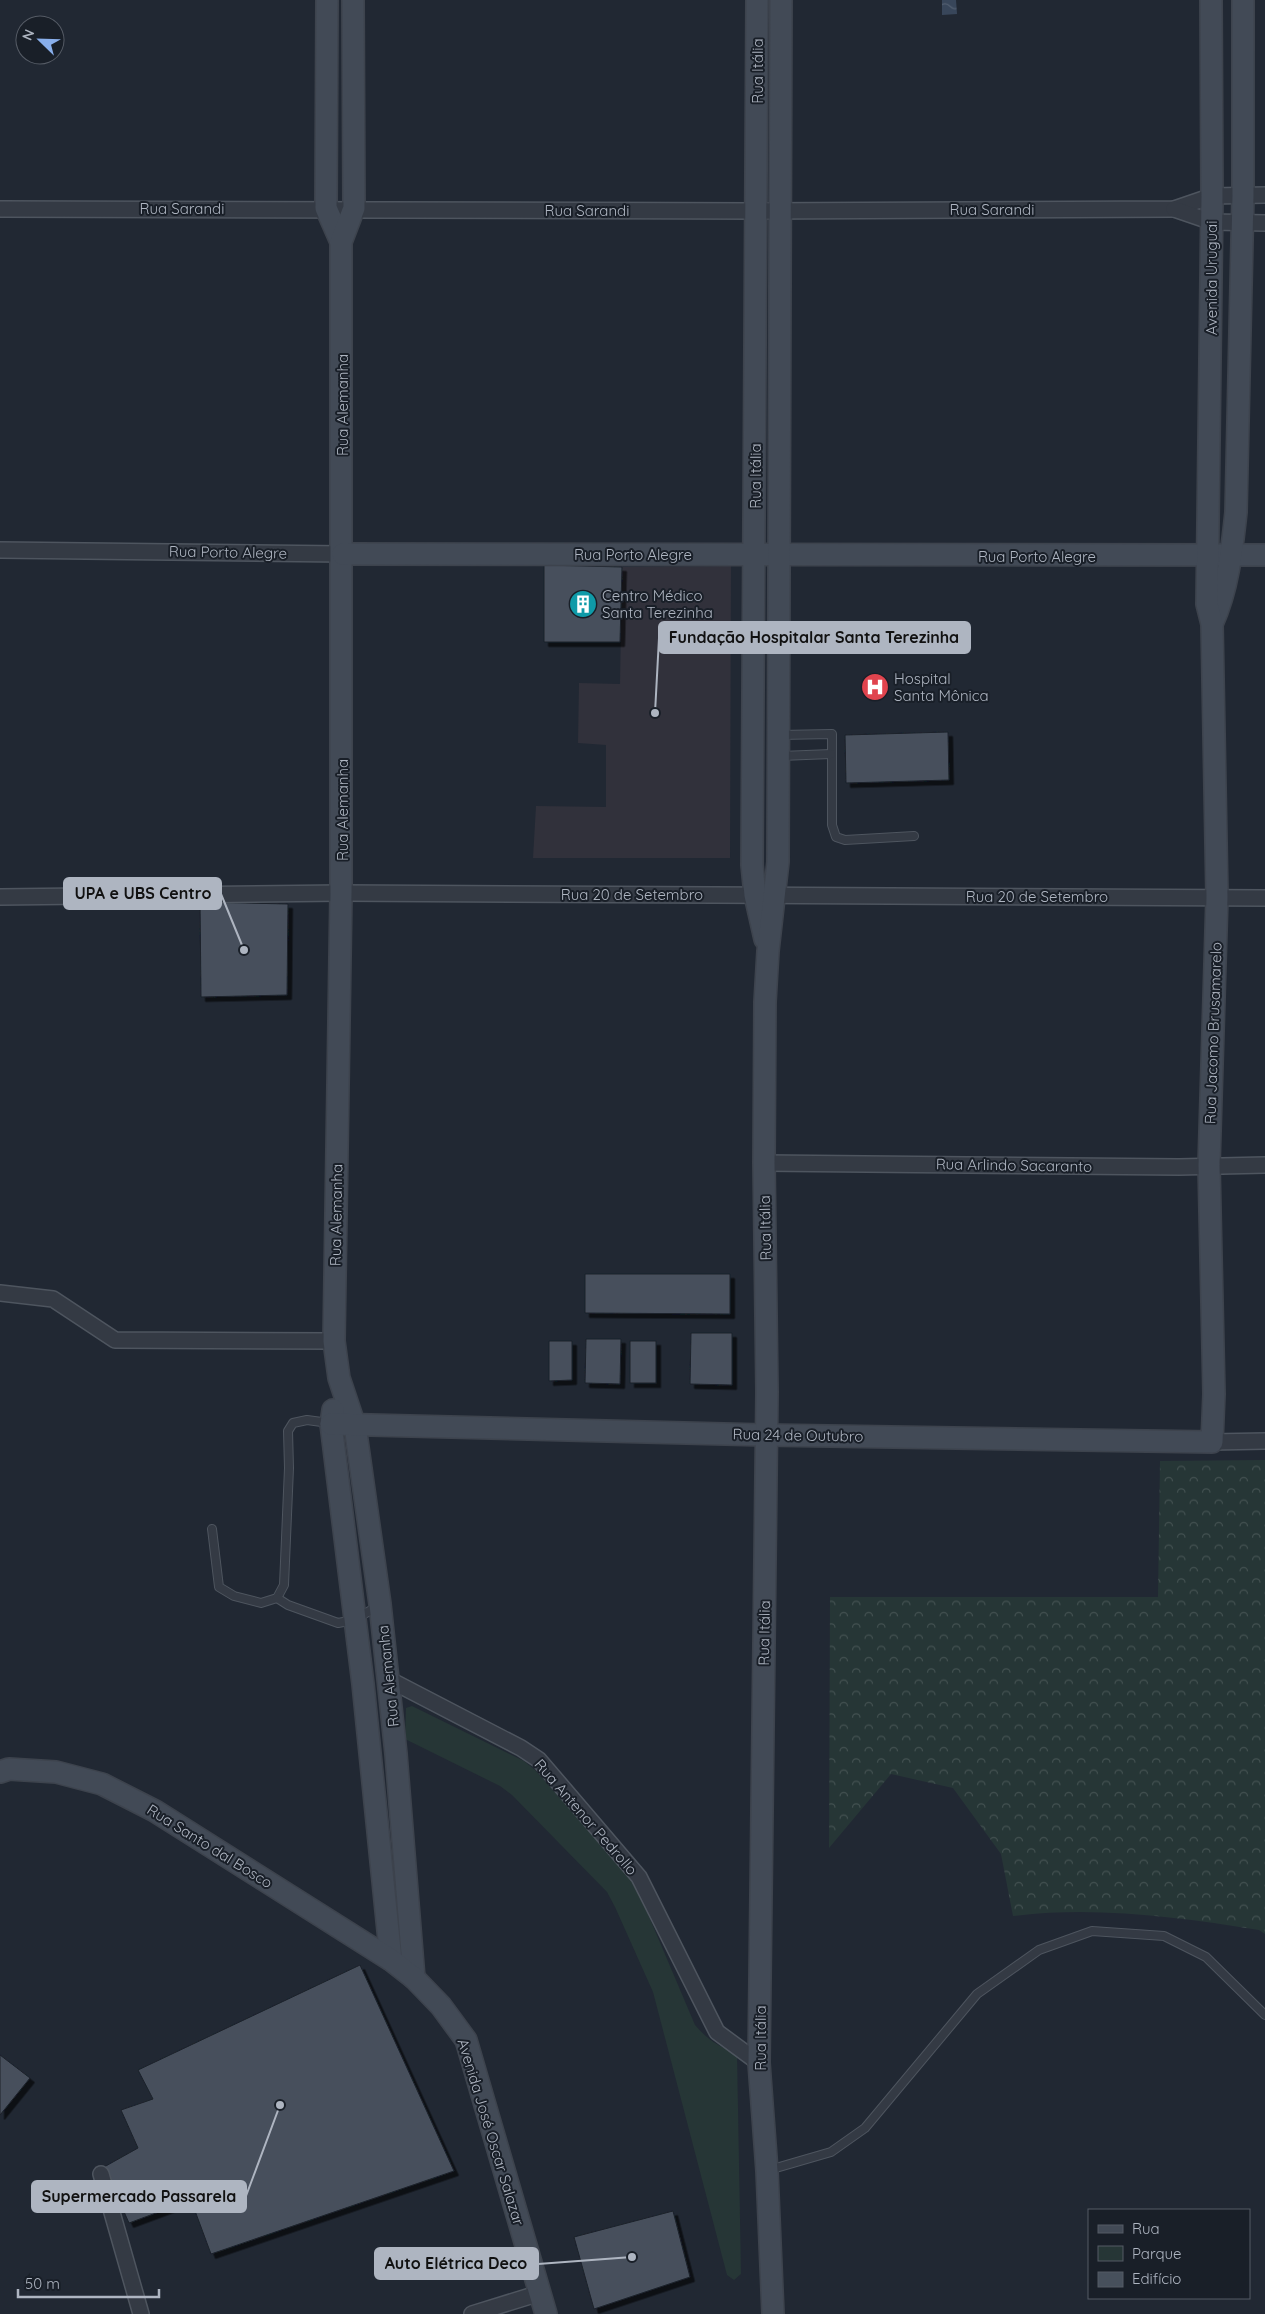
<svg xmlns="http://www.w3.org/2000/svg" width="1265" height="2314" font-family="Quicksand,sans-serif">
	<defs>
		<pattern id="forest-crowns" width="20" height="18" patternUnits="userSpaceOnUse" patternTransform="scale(1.25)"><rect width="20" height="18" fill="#263636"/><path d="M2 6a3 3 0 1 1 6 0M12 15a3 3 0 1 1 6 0" fill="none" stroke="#435151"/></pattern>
		<pattern id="water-waves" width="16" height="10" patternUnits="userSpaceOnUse" patternTransform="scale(1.25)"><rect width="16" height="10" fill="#38465a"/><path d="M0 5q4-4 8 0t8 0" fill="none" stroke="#525e70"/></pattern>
		<filter id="shadow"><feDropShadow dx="4.5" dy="4.5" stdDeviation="0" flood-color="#0009"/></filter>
	</defs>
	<rect width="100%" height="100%" fill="#212833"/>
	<path fill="#31313b" d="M731,566L730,858H533L536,806L606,807V745L578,743L579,683L620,684L622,567Z"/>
	<path fill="url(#forest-crowns)" d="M1265,1460V1934L1259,1930C1176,1917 1097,1906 1013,1916L1001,1854L953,1788L891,1774L829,1848L830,1597H1158L1160,1461Z"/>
	<path fill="#263636" d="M412,1706L524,1761L535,1770L628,1874L639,1893L695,2025C708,2040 719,2047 737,2053L741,2274L734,2280L727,2275L653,1992L615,1907L607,1892L512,1795L500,1786L405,1739L406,1708Z"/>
	<path fill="url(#water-waves)" d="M942,0H956L957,14L942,15Z"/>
	<g fill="#47505c" stroke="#1b212a" filter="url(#shadow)">
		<path d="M544,565L622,567L620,642H544Z"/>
		<path d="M948,732L949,780L846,783L845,735Z"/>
		<path d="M200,902L288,904L287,995L201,997Z"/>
		<path d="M585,1274H730V1314L585,1313Z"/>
		<path d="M691,1333H732V1385L690,1384Z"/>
		<path d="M586,1339H621L620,1384L585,1383Z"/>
		<path d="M549,1341H572V1380L549,1381Z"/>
		<rect x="630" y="1341" width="26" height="42"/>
		<path d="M360,1965L454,2171L211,2254L191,2200L129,2223L104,2167L138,2148L121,2110L153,2099L138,2070Z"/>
		<path d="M0,2055L30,2078L0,2115Z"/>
		<path d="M673,2211L690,2277L594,2309L574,2237Z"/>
	</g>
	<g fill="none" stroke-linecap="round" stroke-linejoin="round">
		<g stroke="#4e555f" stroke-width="10">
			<g id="lane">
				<path d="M780,735L832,734V825L836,837L845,840L914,836"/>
				<path d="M781,756L831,754"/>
				<path d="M212,1529L219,1587L234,1596L261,1603L277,1598L284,1585L289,1468L288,1431L293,1423L307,1420L329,1423"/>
				<path d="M277,1598L288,1605L338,1623L354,1620L378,1606"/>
				<path d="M769,2170L831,2152L865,2128L977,1994L1039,1950L1092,1931L1164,1936L1206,1957L1265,2015"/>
			</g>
		</g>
		<g stroke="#4e555f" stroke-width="18">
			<g id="street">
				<path d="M0,209L757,211L1174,209L1212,196L1265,195"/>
				<path d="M1174,209L1212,222L1265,223"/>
				<path d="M0,550L343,554"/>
				<path d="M0,897L341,893L1265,898"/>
				<path d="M764,1163L1179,1167L1265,1165"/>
				<path d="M0,1293L53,1299L115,1340L334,1341"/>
				<path d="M1212,1442L1265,1441"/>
				<path d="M388,1679L521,1748L539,1760L639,1877L717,2032L759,2063"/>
				<path d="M101,2174L141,2314"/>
				<path d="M472,2314L540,2293"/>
			</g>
		</g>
		<g stroke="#3d434d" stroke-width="24">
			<g id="secondary">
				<path d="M327,0L326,208L341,242"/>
				<path d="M353,0L354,208L341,242V893L334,1341L339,1378L355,1426L380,1604L396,1754L414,1978"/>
				<path d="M757,0L752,865L755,895L765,939"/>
				<path d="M343,554L1265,555"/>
				<path d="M1212,624C1228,589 1232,550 1236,512L1243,195V0"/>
				<path d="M333,1410L331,1424L363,1684L391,1960"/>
				<path d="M331,1424L766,1435L1212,1442L1214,1394L1209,1165L1217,897L1212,624L1207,604L1212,196L1211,0"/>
				<path d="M0,1772L9,1769L56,1772L102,1784L155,1811L391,1960L414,1978L441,2006L466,2040L546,2314"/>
				<path d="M773,2314L767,2171L759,2063L767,1392L764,1163L765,1002L768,951L778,862L781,0"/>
			</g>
		</g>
		<use href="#lane" stroke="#343a44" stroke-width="8"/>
		<use href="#street" stroke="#343a44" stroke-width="15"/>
		<use href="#secondary" stroke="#424a56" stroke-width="21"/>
	</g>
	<defs>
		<g id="building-disc" transform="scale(1.4375)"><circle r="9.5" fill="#0f9aa8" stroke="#191f28"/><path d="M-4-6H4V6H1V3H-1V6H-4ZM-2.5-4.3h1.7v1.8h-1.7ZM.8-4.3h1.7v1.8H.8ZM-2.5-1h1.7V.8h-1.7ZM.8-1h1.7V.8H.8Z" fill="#fff"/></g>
		<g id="hospital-disc" transform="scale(1.4375)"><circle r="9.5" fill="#e0444e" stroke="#191f28"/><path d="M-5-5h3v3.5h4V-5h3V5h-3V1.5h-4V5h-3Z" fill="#fff"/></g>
	</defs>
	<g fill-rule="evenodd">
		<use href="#building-disc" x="583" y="604"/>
		<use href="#hospital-disc" x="875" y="687"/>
	</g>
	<g text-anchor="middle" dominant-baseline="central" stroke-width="4" stroke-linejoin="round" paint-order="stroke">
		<g font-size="15" fill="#aeb5c1" stroke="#191f28">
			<text transform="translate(757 71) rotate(-90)">Rua Itália</text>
			<text x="182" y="208">Rua Sarandi</text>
			<text x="992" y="209">Rua Sarandi</text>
			<text x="587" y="210">Rua Sarandi</text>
			<text transform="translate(1211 278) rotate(-90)">Avenida Uruguai</text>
			<text transform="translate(342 405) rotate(-90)">Rua Alemanha</text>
			<text transform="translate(755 476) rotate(-90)">Rua Itália</text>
			<text transform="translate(228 552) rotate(1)">Rua Porto Alegre</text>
			<text x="633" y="554">Rua Porto Alegre</text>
			<text x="1037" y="556">Rua Porto Alegre</text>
			<text transform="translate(342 810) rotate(-90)">Rua Alemanha</text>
			<text x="632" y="894">Rua 20 de Setembro</text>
			<text x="1037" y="896">Rua 20 de Setembro</text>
			<text transform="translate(1213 1033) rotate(-88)">Rua Jacomo Brusamarelo</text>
			<text transform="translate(1014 1165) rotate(1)">Rua Arlindo Sacaranto</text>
			<text transform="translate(336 1215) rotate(-89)">Rua Alemanha</text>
			<text transform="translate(765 1228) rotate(-91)">Rua Itália</text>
			<text transform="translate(798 1435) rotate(1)">Rua 24 de Outubro</text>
			<text transform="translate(764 1633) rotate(-89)">Rua Itália</text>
			<text transform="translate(388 1676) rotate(-96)">Rua Alemanha</text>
			<text transform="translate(586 1817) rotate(49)">Rua Antenor Pedrollo</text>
			<text transform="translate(210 1846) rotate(32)">Rua Santo dal Bosco</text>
			<text transform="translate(760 2038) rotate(-90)">Rua Itália</text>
			<text transform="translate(491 2132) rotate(73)">Avenida José Oscar Salazar</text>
		</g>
		<g font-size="15" fill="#aeb5c1" stroke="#191f28" text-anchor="start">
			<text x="602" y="595">Centro Médico<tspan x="602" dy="17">Santa Terezinha</tspan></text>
			<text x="894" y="678">Hospital<tspan x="894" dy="17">Santa Mônica</tspan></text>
		</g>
	</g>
	<path fill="none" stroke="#aeb5c1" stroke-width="2" d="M655 713L659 638M244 950L221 894M280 2105L246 2196M632 2257L538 2264"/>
	<g fill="#aeb5c1" stroke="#191f28" stroke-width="2">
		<circle cx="655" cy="713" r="5"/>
		<circle cx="244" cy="950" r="5"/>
		<circle cx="280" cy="2105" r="5"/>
		<circle cx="632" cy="2257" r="5"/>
	</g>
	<g fill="#aeb5c1" stroke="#aeb5c1" stroke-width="2">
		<rect x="659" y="622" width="311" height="31" rx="5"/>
		<rect x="64" y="878" width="157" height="31" rx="5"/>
		<rect x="32" y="2181" width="214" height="31" rx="5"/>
		<rect x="375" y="2248" width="163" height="31" rx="5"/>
	</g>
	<g font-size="16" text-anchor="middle" font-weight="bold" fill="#111">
		<text x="814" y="643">Fundação Hospitalar Santa Terezinha</text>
		<text x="143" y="899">UPA e UBS Centro</text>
		<text x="139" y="2202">Supermercado Passarela</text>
		<text x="456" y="2269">Auto Elétrica Deco</text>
	</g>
	<rect x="1088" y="2209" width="162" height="90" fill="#191f28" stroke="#555b65"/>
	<rect x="1098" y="2225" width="25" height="8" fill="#424a56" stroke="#555b65"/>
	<text x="1132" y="2234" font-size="15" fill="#aeb5c1">Rua</text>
	<rect x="1098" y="2246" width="25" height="15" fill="#263636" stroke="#555b65"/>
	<text x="1132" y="2259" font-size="15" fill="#aeb5c1">Parque</text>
	<rect x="1098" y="2272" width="25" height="15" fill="#47505c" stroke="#555b65"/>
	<text x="1132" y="2284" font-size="15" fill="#aeb5c1">Edifício</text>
	<g transform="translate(40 40) rotate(293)"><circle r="24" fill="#191f28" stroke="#555b65"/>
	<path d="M0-4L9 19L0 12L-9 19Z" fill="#89afeb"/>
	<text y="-8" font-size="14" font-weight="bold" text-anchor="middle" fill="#aeb5c1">N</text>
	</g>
	<path d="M18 2289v8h141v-8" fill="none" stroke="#aeb5c1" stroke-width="2.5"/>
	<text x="25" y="2289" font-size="15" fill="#aeb5c1" stroke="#191f28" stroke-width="4" paint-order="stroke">50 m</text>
</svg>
